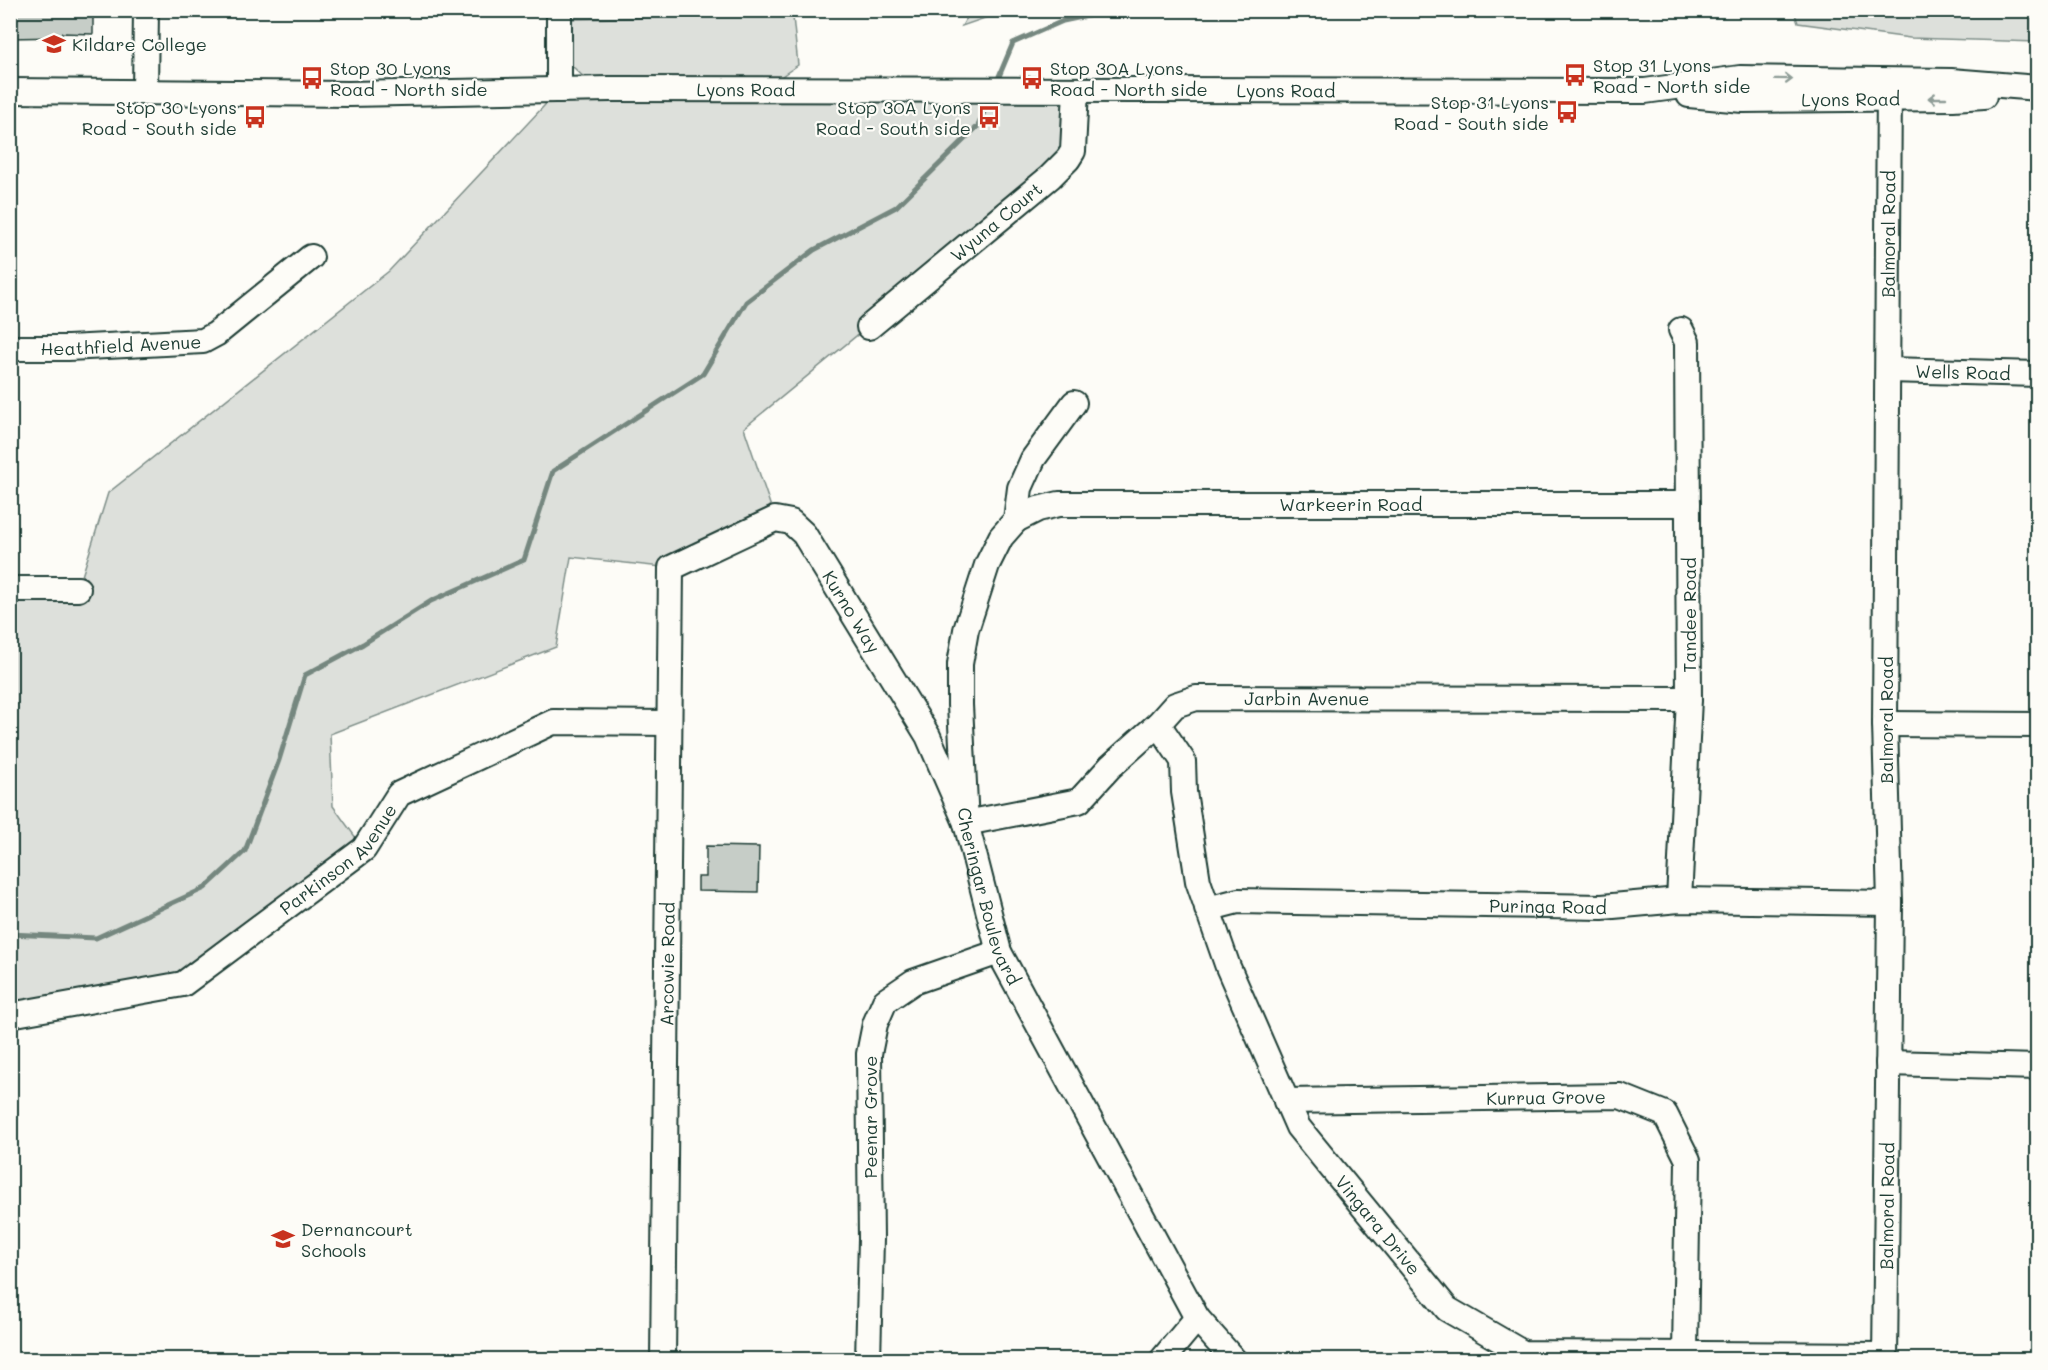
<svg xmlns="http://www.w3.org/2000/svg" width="2048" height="1370" font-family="Mali,sans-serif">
	<rect width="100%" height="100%" fill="#fdfcf7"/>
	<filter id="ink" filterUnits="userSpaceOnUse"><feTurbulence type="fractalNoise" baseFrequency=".0167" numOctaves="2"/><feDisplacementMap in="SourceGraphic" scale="12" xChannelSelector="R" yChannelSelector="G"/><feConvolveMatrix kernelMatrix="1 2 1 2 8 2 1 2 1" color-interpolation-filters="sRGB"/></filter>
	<g filter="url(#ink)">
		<g fill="#dde0db" stroke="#7e8e88" stroke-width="1.5">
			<path d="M670,10L805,11L793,17L798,65L770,84L590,83L572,66V19L670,17Z"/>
			<path d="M971,10H1005V11L962,26Z"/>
			<path d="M1794,11H2037V42L1910,38L1798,23Z"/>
			<path d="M559,90H1076L1074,132L1050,177L744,428L775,519L671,568L571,557L556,647L330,734L333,806L364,849L183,984L11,1015V589H78L108,493L389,271Z"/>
		</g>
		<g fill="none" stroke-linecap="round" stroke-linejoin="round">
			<g stroke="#75877f" stroke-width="5">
				<path d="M997,81L1013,43L1063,21L1116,10"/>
				<path d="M10,934L96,938L205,888L245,851L279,760L305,675L363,644L431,601L524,560L553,471L703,374L746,302L814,250L896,207L978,126L989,100"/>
			</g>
		</g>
		<g fill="#c6cdc7" stroke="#1f3d34" stroke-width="1.5">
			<path d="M10,10H93V34L62,33V37L10,38Z"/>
			<path d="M706,846L759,847L758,892L698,891V877H706Z"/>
		</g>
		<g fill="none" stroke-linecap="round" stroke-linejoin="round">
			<g stroke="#1f3d34" stroke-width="28">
				<g id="minor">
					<path d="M559,90V10"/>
					<path id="s1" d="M10,91L349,94L610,89L1645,91L1740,78L1951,81L2038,88"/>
					<path d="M145,92L146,10"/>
					<path id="s2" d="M1689,95L1743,100L1953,98L1984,96"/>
					<path id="s3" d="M869,327L1050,177L1068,159L1073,151L1076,90"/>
					<path id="s4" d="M10,348H68L203,341L216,334L311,257"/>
					<path id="s5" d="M1888,370L2038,374"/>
					<path id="s6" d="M1074,403L1033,459L1020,488L1016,520L1001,537L987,565L966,630L960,664V705L966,823L999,952L1197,1318L1234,1360"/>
					<path id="s7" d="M1016,520L1038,509L1059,504H1688"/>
					<path d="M10,589H78"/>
					<path id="s8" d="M1158,724L1183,761L1184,792L1198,881L1228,967L1298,1127L1447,1309L1523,1353L1885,1355"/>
					<path d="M1885,724L2038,725"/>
					<path id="s9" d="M966,823L1079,801L1110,767L1158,724L1175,705L1196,698L1689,699"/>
					<path d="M1679,900L1689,699L1687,342L1681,330"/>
					<path id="s10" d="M1207,909L1238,901L1602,907L1679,900L1890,903"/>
					<path id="s11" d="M10,1015L183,984L364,849L399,794L553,722L669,723"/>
					<path d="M1888,1063L2038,1067"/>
					<path id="s12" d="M1286,1101L1620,1096L1665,1114L1688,1160L1685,1354"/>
					<path id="s13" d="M663,1360L671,568L775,519L791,522L804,534L928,736L966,823"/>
					<path d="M868,1360L871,1239L869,1054L875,1024L885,1001L913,982L999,952"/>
					<path d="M1162,1360L1197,1318"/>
					<path id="s14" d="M1885,1360L1890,903L1885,724L1889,81"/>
				</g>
			</g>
			<use href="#minor" stroke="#fdfcf7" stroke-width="24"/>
		</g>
		<defs><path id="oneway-shaft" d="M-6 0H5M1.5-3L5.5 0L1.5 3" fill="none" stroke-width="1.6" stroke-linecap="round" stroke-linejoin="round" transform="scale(1.5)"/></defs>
		<g stroke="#8e9c96">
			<use href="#oneway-shaft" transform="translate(1784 79) rotate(1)"/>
			<use href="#oneway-shaft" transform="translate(1937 98) rotate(180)"/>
		</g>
	</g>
	<defs>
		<g id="school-bare" transform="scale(1.8)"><path d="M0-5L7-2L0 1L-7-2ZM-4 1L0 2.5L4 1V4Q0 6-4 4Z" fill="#c8321e" stroke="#fdfcf7" stroke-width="2.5" paint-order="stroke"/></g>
		<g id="bus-bare" transform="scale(1.8)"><path d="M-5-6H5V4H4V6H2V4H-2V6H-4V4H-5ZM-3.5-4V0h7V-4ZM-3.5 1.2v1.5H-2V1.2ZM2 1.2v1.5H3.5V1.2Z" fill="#c8321e" stroke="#fdfcf7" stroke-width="2.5" paint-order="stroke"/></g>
	</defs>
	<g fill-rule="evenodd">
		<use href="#school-bare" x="54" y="44"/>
		<use href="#bus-bare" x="1575" y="75"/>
		<use href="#bus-bare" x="312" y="78"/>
		<use href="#bus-bare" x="1032" y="78"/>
		<use href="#bus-bare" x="1567" y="112"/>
		<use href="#bus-bare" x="255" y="117"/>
		<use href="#bus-bare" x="989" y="117"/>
		<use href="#school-bare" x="283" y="1239"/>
	</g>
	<g text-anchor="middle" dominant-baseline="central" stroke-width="4.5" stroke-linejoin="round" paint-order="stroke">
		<g font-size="18" fill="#1f3d34" stroke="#fdfcf7" text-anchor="start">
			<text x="72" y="44">Kildare College</text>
			<text x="1593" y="65">Stop 31 Lyons<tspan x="1593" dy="21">Road - North side</tspan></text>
			<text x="330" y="68">Stop 30 Lyons<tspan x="330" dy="21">Road - North side</tspan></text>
			<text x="1050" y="68">Stop 30A Lyons<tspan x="1050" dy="21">Road - North side</tspan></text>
			<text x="1549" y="102" text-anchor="end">Stop 31 Lyons<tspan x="1549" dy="21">Road - South side</tspan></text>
			<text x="237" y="107" text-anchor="end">Stop 30 Lyons<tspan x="237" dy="21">Road - South side</tspan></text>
			<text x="971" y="107" text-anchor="end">Stop 30A Lyons<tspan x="971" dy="21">Road - South side</tspan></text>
			<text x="301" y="1229">Dernancourt<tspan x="301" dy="21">Schools</tspan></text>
		</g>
		<g font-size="18" fill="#1f3d34" stroke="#fdfcf7">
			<text stroke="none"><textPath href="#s1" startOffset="736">Lyons Road</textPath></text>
			<text stroke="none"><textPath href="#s1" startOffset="1276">Lyons Road</textPath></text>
			<text stroke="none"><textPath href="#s2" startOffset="162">Lyons Road</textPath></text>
			<text stroke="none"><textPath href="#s3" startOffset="165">Wyuna Court</textPath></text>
			<text stroke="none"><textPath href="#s14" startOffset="1126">Balmoral Road</textPath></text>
			<text stroke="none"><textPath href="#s4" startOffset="111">Heathfield Avenue</textPath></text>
			<text stroke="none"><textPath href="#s5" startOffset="75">Wells Road</textPath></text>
			<text stroke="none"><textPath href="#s7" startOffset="338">Warkeerin Road</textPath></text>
			<text stroke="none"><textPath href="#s13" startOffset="1032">Kurno Way</textPath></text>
			<text transform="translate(1689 615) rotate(-90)">Tandee Road</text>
			<text stroke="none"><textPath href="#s9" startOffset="384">Jarbin Avenue</textPath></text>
			<text transform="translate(1886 720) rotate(-90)">Balmoral Road</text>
			<text stroke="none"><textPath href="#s11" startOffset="376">Parkinson Avenue</textPath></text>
			<text stroke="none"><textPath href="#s6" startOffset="526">Cheringar Boulevard</textPath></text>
			<text stroke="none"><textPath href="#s10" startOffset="342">Puringa Road</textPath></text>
			<text stroke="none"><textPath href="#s13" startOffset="396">Arcowie Road</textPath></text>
			<text stroke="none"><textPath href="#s12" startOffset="260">Kurrua Grove</textPath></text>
			<text transform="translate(870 1117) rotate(-90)">Peenar Grove</text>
			<text stroke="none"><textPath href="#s14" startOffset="154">Balmoral Road</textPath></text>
			<text stroke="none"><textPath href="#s8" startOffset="558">Vingara Drive</textPath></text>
		</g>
	</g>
	<rect width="2048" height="1370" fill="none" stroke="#fdfcf7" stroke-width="36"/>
	<rect x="18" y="18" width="2012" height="1334" fill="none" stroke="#1f3d34" stroke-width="2" filter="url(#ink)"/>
</svg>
